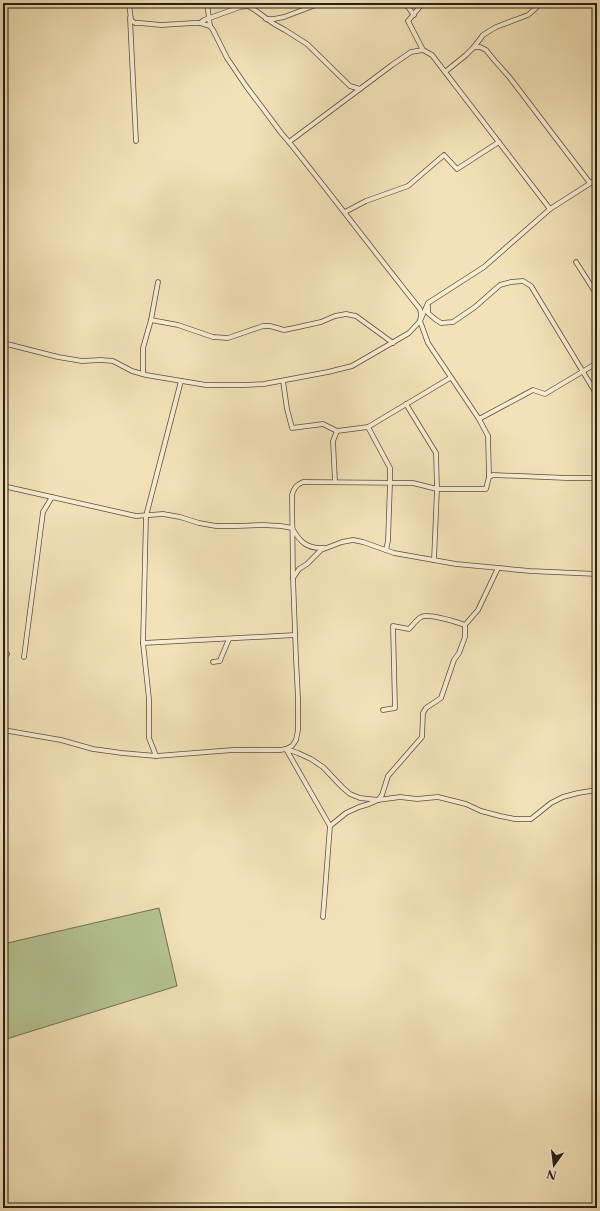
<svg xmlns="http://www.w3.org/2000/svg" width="600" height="1211" font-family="'Libre Caslon Text',serif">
	<rect width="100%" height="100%" fill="#f3e2b8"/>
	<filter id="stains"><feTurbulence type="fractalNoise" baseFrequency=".005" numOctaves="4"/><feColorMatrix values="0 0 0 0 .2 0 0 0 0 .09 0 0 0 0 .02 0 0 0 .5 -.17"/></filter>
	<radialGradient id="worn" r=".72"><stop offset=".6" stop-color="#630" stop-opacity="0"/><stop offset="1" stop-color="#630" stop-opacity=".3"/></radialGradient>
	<path fill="#b5c493" stroke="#6e7154" d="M159,908L177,986L3,1040V944Z"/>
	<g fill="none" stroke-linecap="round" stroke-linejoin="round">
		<g stroke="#5a4f3d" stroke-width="5.5">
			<g id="street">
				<path d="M207,3L210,26"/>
				<path d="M402,3L408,7L414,15"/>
				<path d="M423,3L408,21L423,50"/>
				<path d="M130,18L136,141"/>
				<path d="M266,19H274L284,17L321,3"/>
				<path d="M200,23L204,20L240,7L248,6L255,10L274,24L285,30L307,44L350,86L360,89"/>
				<path d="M474,47H480L486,50L495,61L510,78L590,183"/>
				<path d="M445,72L466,55L474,47L483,35L496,27L528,15L535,9L540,3"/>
				<path d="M289,142L392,65L411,52L423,50L432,55L550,209"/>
				<path d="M345,212L366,201L408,186L444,155L457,169L499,142"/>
				<path d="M576,262L597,295"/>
				<path d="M428,306V313L435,319L441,323L453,322L475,307L500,285L511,282L523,281L531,286L597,395"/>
				<path d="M151,320L178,325L213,337L228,338L263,326H270L284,330L294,328L321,322L335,316L346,314L356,316L393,343"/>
				<path d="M3,343L58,357L82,361L101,360L113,361L132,371L146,375L206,385H243L264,384L328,372L352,366L409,333L420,321L421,315L420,309C376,254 333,197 289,142L282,134L246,86L227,58L213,30L210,26L200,23H194L161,25L140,23H135L131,20L129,3"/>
				<path d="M143,374V348L151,320L158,282"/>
				<path d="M283,381L287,409L292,428L323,424L337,431L368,427L450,378"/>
				<path d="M406,404L436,453L437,489L434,560"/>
				<path d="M479,419L533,390L545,394L597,363"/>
				<path d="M368,427L390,468V483L388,541L386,550"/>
				<path d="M489,477L488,436L479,419L428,343L420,321L428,303L484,267L550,209L597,179"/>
				<path d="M335,482L333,441L337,431"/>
				<path d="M3,486L136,516L163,514L180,517L199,523L216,526H237L263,525L281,526L292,528C300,542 307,549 324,548"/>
				<path d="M293,578L292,495C294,488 296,485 303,482L413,483L437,489H486L489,477L493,475L567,478H597"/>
				<path d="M143,643L146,516L181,381"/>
				<path d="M24,657L43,512L52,497"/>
				<path d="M3,658L7,654"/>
				<path d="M213,662L220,661L221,658L229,639"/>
				<path d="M383,710L395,708L393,626L409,629C413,625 416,620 421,617C430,613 456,622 465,625L478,610L498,568"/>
				<path d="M3,730L61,740L93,749L122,753L156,756L233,750H280L286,749L292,746L296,740L298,730V698L296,659L293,578L299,569L307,564L321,550L342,542L353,540L363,542L394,553L456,564L530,571L597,574"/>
				<path d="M286,749L298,753L311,759L323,767L342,787L350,794L360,798L378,800L400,797L417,799L438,797L466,804L481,811L500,816L515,819H531L551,803L563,797L578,793L597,790"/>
				<path d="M286,749L330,826L323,917"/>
				<path d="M156,756L149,738V699L143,643L295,635"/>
				<path d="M330,826L346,813L359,807L369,804L378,800L382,795L388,776L422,737L423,713L426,708L441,698L454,660L459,653L465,637V625"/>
			</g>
		</g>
		<use href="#street" stroke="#f7ecd1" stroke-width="4"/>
	</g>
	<rect width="600" height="1211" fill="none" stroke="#f3e2b8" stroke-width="16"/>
	<rect x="4" y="4" width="592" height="1203" fill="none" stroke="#271e14" stroke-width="2"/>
	<rect x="8" y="8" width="584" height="1195" fill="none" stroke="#271e14"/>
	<g transform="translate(554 1165) rotate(194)" stroke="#f7ecd1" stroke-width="3" paint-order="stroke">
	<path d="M0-3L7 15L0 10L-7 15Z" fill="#271e14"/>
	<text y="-6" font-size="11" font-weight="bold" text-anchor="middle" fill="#271e14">N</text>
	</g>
	<rect width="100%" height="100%" filter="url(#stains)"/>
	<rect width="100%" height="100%" fill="url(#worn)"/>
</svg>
